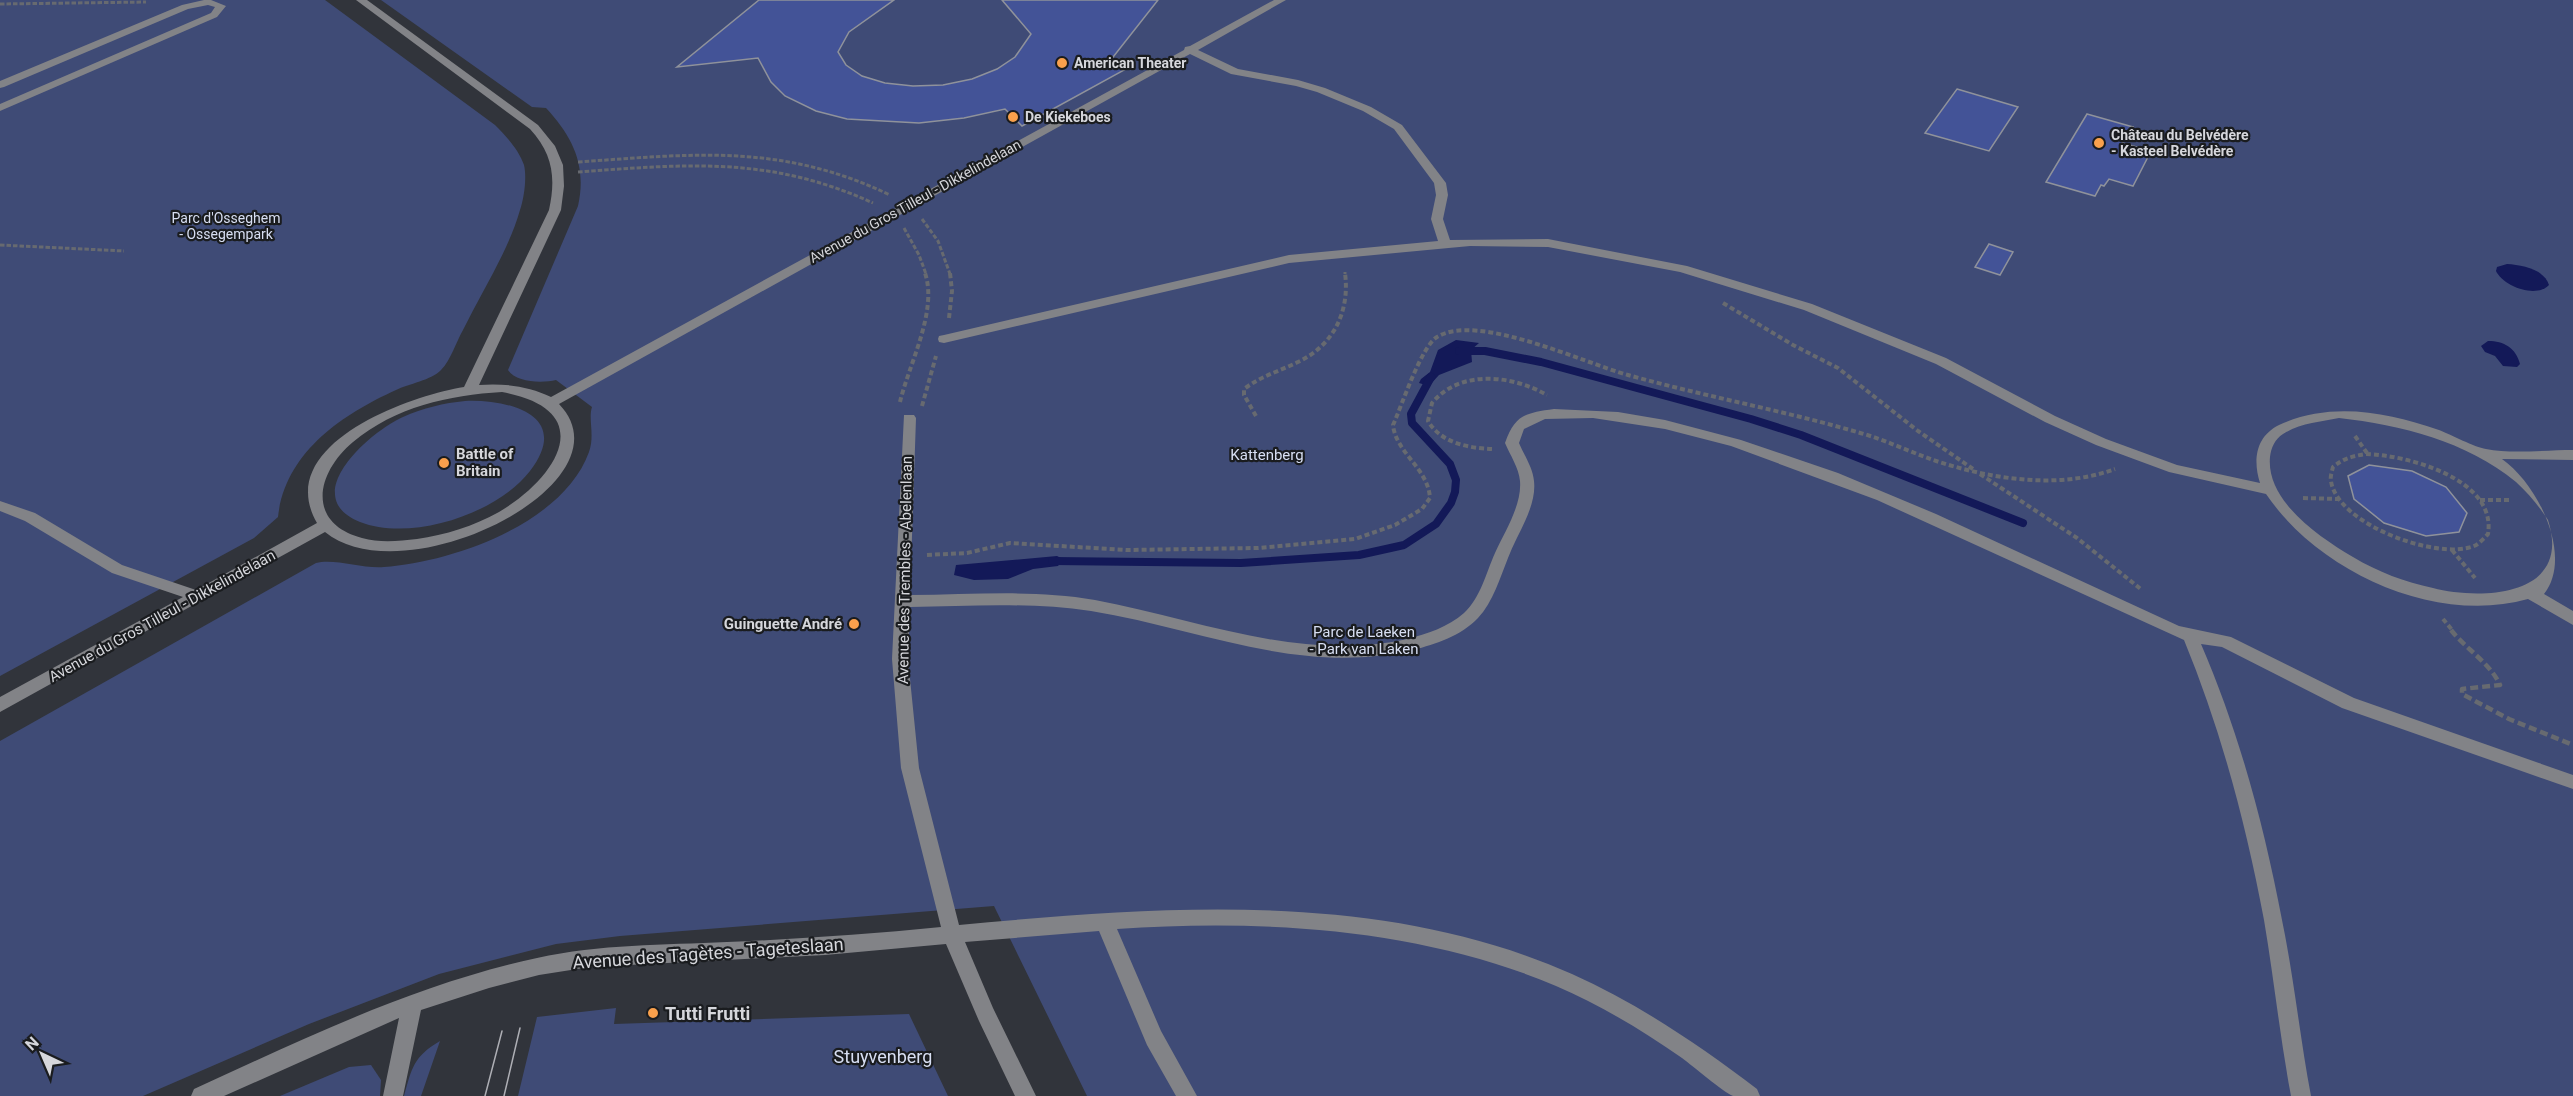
<svg xmlns="http://www.w3.org/2000/svg" width="2573" height="1096" font-family="Roboto,sans-serif">
	<rect width="100%" height="100%" fill="#31343b"/>
	<g fill="#3f4b76">
		<path d="M0,0H325L495,125C506,136 519,150 524,165C527,178 524,198 520,210C508,252 482,291 463,330C456,342 451,360 441,370C432,380 408,384 396,390C341,415 285,453 278,517L254,538L0,676Z"/>
		<path d="M381,0H2573V1096H1087L994,906L620,936L556,944L439,974L309,1024L143,1096H0V741L316,563C334,558 363,569 384,567C452,562 563,524 589,452C595,435 588,419 592,407L556,380C543,383 516,383 508,370L578,206C587,166 573,137 546,108L532,107Z"/>
		<path d="M465,401C508,399 573,415 530,471C497,514 411,542 360,522C296,496 371,431 403,417C423,408 444,403 465,401Z"/>
		<path d="M616,1008L614,1024L909,1014L948,1096H518L537,1017Z"/>
		<path d="M440,1041L421,1096H404C412,1068 413,1057 440,1041Z"/>
		<path d="M371,1065L381,1080L380,1096H280L349,1067Z"/>
	</g>
	<g fill="#131958">
		<path d="M2507,264C2522,265 2544,269 2549,285C2536,299 2503,286 2496,271L2497,267Z"/>
		<path d="M1456,340L1479,343L1471,350L1472,362L1439,375L1429,386L1419,383L1421,379L1430,372L1438,350Z"/>
		<path d="M2488,341C2504,341 2516,348 2520,364L2517,367L2503,366L2495,356L2485,352L2481,346Z"/>
		<path d="M1057,556L1063,559L1058,566L1033,569L1008,579L974,580L954,575L956,565Z"/>
	</g>
	<g fill="none" stroke-linecap="round" stroke-linejoin="round">
		<g stroke="#131958" stroke-width="8">
			<path d="M1459,351H1485L1541,362L1751,419L1801,435L2023,523"/>
			<path d="M1052,561L1241,563L1359,555L1404,545L1436,524L1451,503L1455,492L1456,480L1450,464L1412,423L1411,414L1431,377"/>
		</g>
	</g>
	<g fill="#435397" stroke="#8f929b" stroke-width="1.5">
		<path d="M759,0H894L849,32L838,52L846,65L862,76L885,83L913,86L943,85L972,79L997,69L1015,57L1031,34L1002,0H1158L1106,66L1126,69L1022,126L1005,109L964,118L919,123L847,119L816,111L785,96L771,82L758,58L677,67Z"/>
		<path d="M1957,89L2018,107L1989,151L1925,133Z"/>
		<path d="M2087,114L2133,127L2122,143L2151,151L2133,186L2109,179L2104,186L2101,185L2095,196L2046,182Z"/>
		<path d="M1989,244L2013,252L2000,275L1975,267Z"/>
		<path d="M2369,465L2412,471L2446,487L2467,513L2459,532L2426,536L2384,523L2354,499L2348,476Z"/>
	</g>
	<g fill="none" stroke-linecap="round" stroke-linejoin="round">
		<g stroke="#676a70" stroke-width="3" stroke-dasharray="4.5 2" stroke-linecap="butt">
			<path d="M0,4L146,2"/>
			<path d="M578,162C694,154 781,143 890,195"/>
			<path d="M578,172C688,164 770,156 873,203"/>
			<path d="M922,219L938,241L950,274"/>
			<path d="M904,228L919,255L926,274"/>
			<path d="M0,245L124,251"/>
			<path d="M1345,272V274"/>
		</g>
		<g stroke="#676a70" stroke-width="4" stroke-dasharray="5 3" stroke-linecap="butt">
			<path d="M1723,303L1793,345L1838,368L1918,431L1973,469"/>
			<path d="M949,318L952,291L950,273"/>
			<path d="M900,402C909,364 938,311 925,273"/>
			<path d="M922,406L936,356"/>
			<path d="M1256,416L1244,395V389C1261,376 1280,371 1298,362C1334,345 1350,311 1345,273"/>
			<path d="M2355,436L2367,453"/>
			<path d="M1492,449C1468,448 1441,443 1428,421L1432,403C1460,369 1512,375 1547,395"/>
			<path d="M2366,454C2407,455 2497,479 2488,534C2484,538 2479,544 2474,546C2437,561 2337,524 2331,481C2330,477 2332,471 2333,467C2344,458 2353,456 2366,454Z"/>
			<path d="M1980,474L2077,538L2142,590"/>
			<path d="M2303,498L2339,499"/>
			<path d="M2480,500H2511"/>
			<path d="M2452,550L2475,578"/>
			<path d="M927,555L967,553L1010,543L1126,550L1258,548L1355,539L1395,525L1422,509L1430,498C1428,468 1396,453 1393,425C1402,405 1421,347 1437,337C1477,312 1584,363 1628,375C1703,396 1781,410 1857,432C1883,439 1908,451 1933,460C1990,479 2058,490 2115,469"/>
			<path d="M2443,619L2453,631"/>
		</g>
		<path stroke="#676a70" stroke-width="4.5" stroke-dasharray="8 4" stroke-linecap="butt" d="M2451,630C2466,649 2491,664 2500,685L2462,689V694L2509,719L2573,745"/>
		<g fill="#828387" fill-rule="evenodd">
			<path d="M204,0H211L226,6L217,17L0,111V104L211,13L215,7L208,5L188,9L4,87L0,88V81L182,5Z"/>
			<path d="M356,0H367L538,125L555,146L563,165L564,186L561,210L479,385C503,383 529,386 551,397L1184,50L1185,47L1190,46L1274,0H1286L1198,50L1238,69L1298,80L1325,88L1371,107L1402,125L1446,183L1448,195L1443,219L1450,240L1548,239L1687,266L1812,304L1946,358L2055,416L2106,439L2177,465L2260,483C2253,461 2255,437 2279,425C2330,401 2388,412 2439,430C2452,435 2474,447 2486,449C2510,454 2547,450 2573,450V460L2502,459C2540,486 2573,558 2544,594L2573,611V625L2528,599C2435,625 2319,572 2266,494L2169,472L2096,445L2045,422L1936,364L1804,310L1680,272L1548,247L1470,246L1289,263L944,343L939,342L938,339L939,336L944,335L1289,255L1438,241L1431,219L1436,195L1434,183L1394,129L1363,111L1317,92L1296,86L1231,74L1190,54L559,404C635,483 405,597 325,532L0,712V697L183,597L112,573L25,521L0,511V501L35,513L122,565L196,590L317,523C272,445 408,396 464,387L549,210C556,178 553,154 530,129ZM502,392C600,410 558,477 499,512C474,526 445,535 417,539C399,541 380,543 362,538C306,523 316,473 353,442C395,407 449,395 502,392ZM2339,418C2401,425 2466,441 2516,482C2528,493 2539,506 2548,520C2573,598 2479,600 2433,588C2405,582 2378,572 2353,557C2319,537 2266,501 2270,457C2271,448 2275,439 2283,434C2300,423 2320,422 2339,418Z"/>
			<path d="M1554,409L1618,412L1665,420L1741,440L1838,473L1936,514L2179,626L2231,637L2354,698L2573,775V789L2342,708L2222,647L2201,644C2239,732 2264,825 2282,920C2294,978 2300,1038 2311,1096H2291C2280,1038 2274,979 2264,920C2246,824 2221,730 2184,640L1877,500L1731,446L1665,429L1593,418L1545,419L1524,429L1519,443C1524,455 1533,468 1534,481C1537,507 1517,534 1508,558C1500,578 1493,602 1478,618C1461,636 1436,644 1413,650C1300,676 1201,629 1091,611C1031,602 970,606 910,607L908,659L919,768L959,925C1162,906 1381,889 1572,974C1639,1004 1699,1045 1757,1089L1760,1096C1753,1096 1740,1096 1733,1096C1723,1092 1693,1066 1682,1058C1642,1030 1600,1005 1556,986C1420,928 1262,919 1117,929L1161,1031L1197,1096H1176L1147,1045L1099,931L965,942L993,1008L1036,1096H1015L979,1021L946,944L825,955L590,967L539,975L489,988L421,1010L403,1096H383L399,1018L224,1096H191L194,1089C305,1038 417,984 537,958C600,944 664,945 727,942C799,939 870,934 941,927L901,768L892,659L904,415H914L916,418L910,595C972,595 1034,589 1095,600C1198,619 1301,663 1407,639C1427,634 1448,627 1464,613C1481,597 1486,573 1495,553C1505,531 1522,505 1520,481C1519,468 1510,455 1505,443C1515,415 1525,413 1554,409Z"/>
		</g>
		<g stroke="#aeafb5" stroke-width="1.5">
			<path d="M485,1096L502,1031"/>
			<path d="M504,1096L520,1028"/>
		</g>
	</g>
	<g fill="#f9a04c" stroke="#1a1c1f" stroke-width="2">
		<circle cx="1062" cy="63" r="6"/>
		<circle cx="1013" cy="117" r="6"/>
		<circle cx="2099" cy="143" r="6"/>
		<circle cx="444" cy="463" r="6"/>
		<circle cx="854" cy="624" r="6"/>
		<circle cx="653" cy="1013" r="6"/>
	</g>
	<g text-anchor="middle" dominant-baseline="central" stroke-width="4.5" stroke-linejoin="round" paint-order="stroke">
		<g font-size="14" font-weight="bold" fill="#d6d7dc" stroke="#1a1c1f" text-anchor="start">
			<text x="1074" y="63">American Theater</text>
			<text x="1025" y="117">De Kiekeboes</text>
			<text x="2111" y="135">Château du Belvédère<tspan x="2111" dy="16">- Kasteel Belvédère</tspan></text>
		</g>
		<g font-size="14" fill="#d6d7dc" stroke="#1a1c1f">
			<text transform="translate(915 201) rotate(-29)">Avenue du Gros Tilleul - Dikkelindelaan</text>
		</g>
		<g font-size="14" fill="#d8dff3" stroke="#1a1c1f">
			<text x="226" y="218">Parc d'Osseghem<tspan x="226" dy="16">- Ossegempark</tspan></text>
		</g>
		<g font-size="15" font-weight="bold" fill="#d6d7dc" stroke="#1a1c1f" text-anchor="start">
			<text x="456" y="454">Battle of<tspan x="456" dy="17">Britain</tspan></text>
			<text x="842" y="624" text-anchor="end">Guinguette André</text>
		</g>
		<g font-size="15" fill="#d8dff3" stroke="#1a1c1f">
			<text x="1267" y="455">Kattenberg</text>
			<text x="1364" y="632">Parc de Laeken<tspan x="1364" dy="17">- Park van Laken</tspan></text>
		</g>
		<g font-size="15" fill="#d6d7dc" stroke="#1a1c1f">
			<text transform="translate(905 570) rotate(-89)">Avenue des Trembles - Abelenlaan</text>
			<text transform="translate(162 616) rotate(-29)">Avenue du Gros Tilleul - Dikkelindelaan</text>
		</g>
		<g font-size="18" fill="#d6d7dc" stroke="#1a1c1f">
			<text transform="translate(708 953) rotate(-4)">Avenue des Tagètes - Tageteslaan</text>
		</g>
		<g font-size="18" font-weight="bold" fill="#d6d7dc" stroke="#1a1c1f" text-anchor="start">
			<text x="665" y="1013">Tutti Frutti</text>
		</g>
		<g font-size="18" fill="#d8dff3" stroke="#1a1c1f">
			<text x="883" y="1056">Stuyvenberg</text>
		</g>
	</g>
	<g transform="translate(42 1054) rotate(316)" stroke="#1a1c1f" stroke-width="4.5" paint-order="stroke">
	<path d="M0-4.5L10 22L0 15L-10 22Z" fill="#d6d7dc"/>
	<text y="-9" font-size="16" font-weight="bold" text-anchor="middle" fill="#d6d7dc">N</text>
	</g>
</svg>
